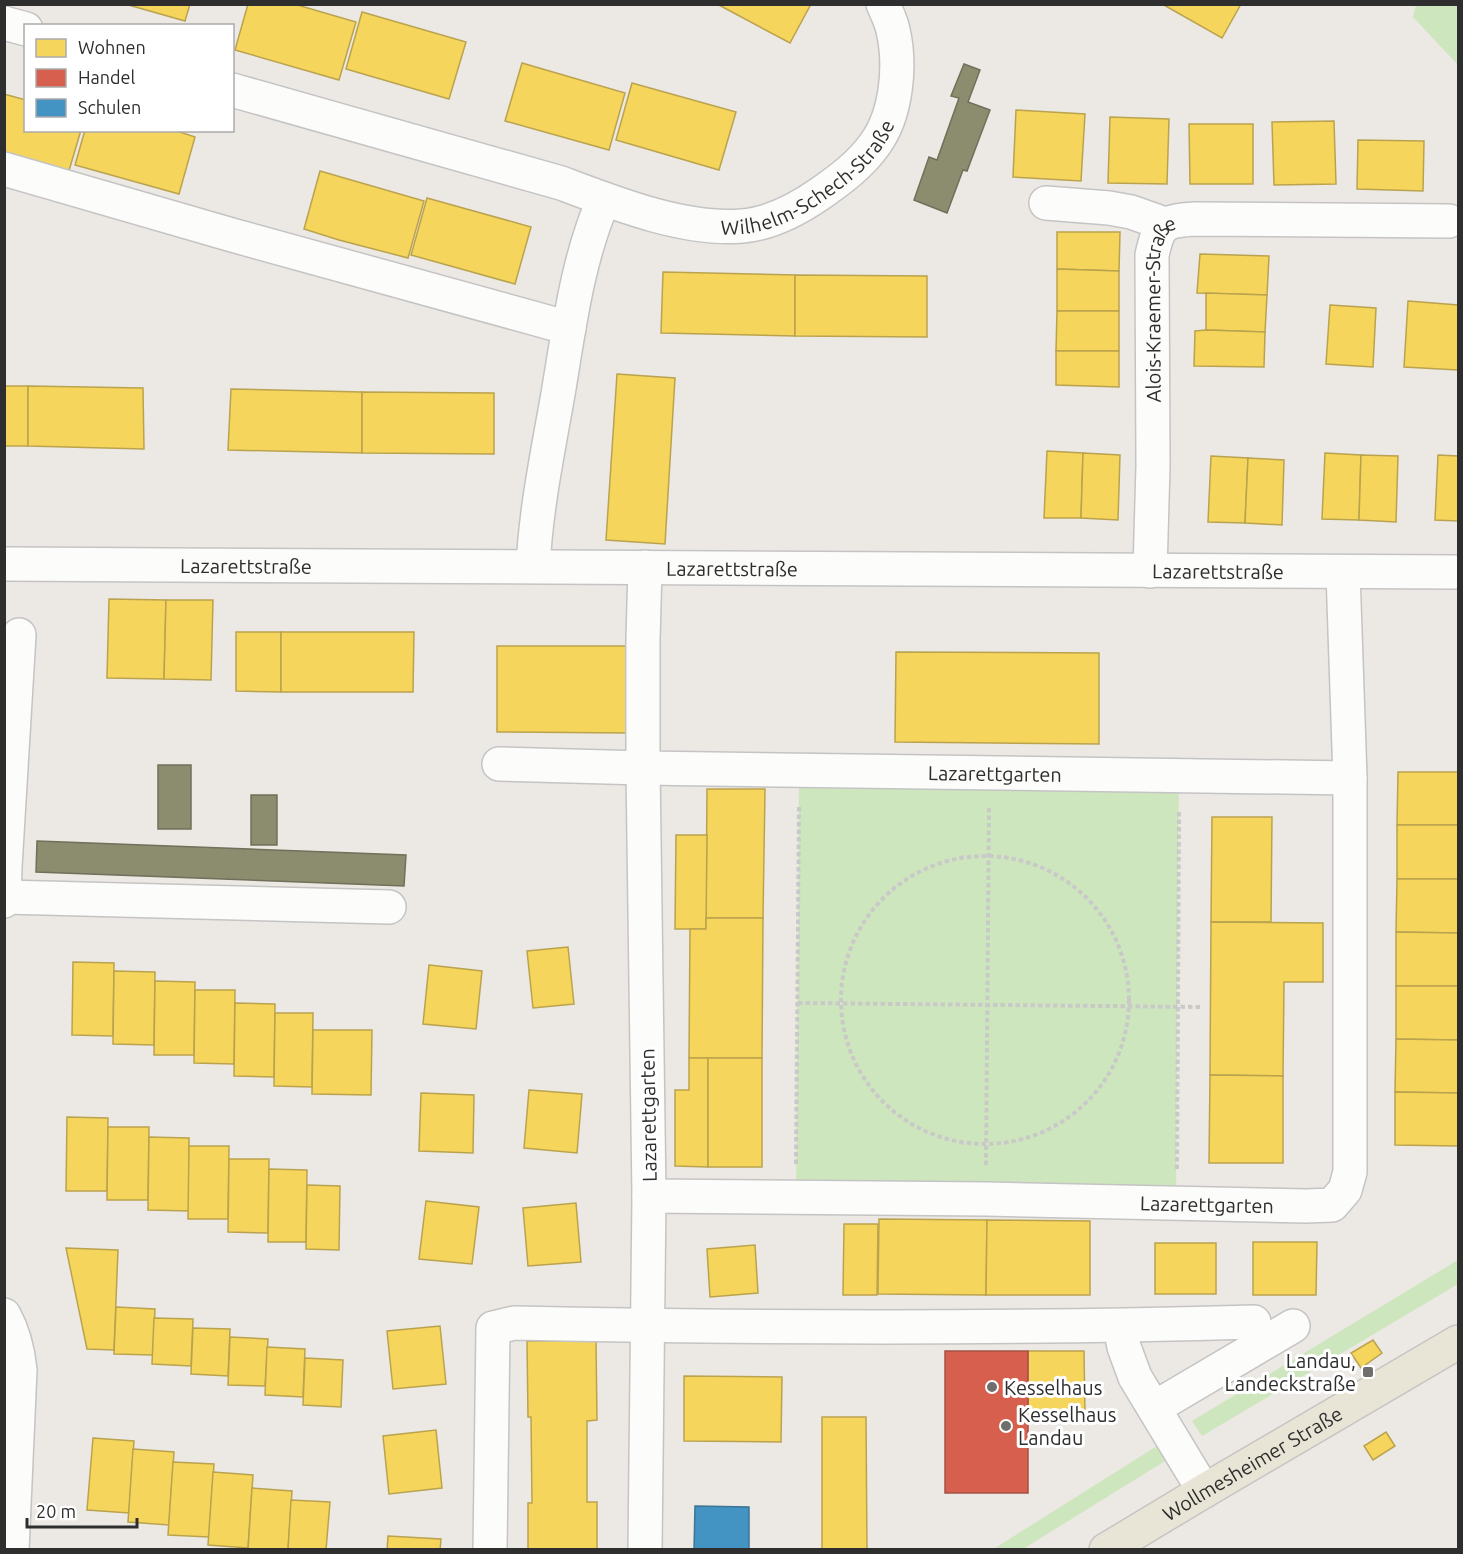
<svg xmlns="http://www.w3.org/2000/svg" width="1463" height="1554" font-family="Ubuntu,sans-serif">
	<rect width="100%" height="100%" fill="#ece8e4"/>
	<g fill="#cee6be">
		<path d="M1416,5H1458V65L1413,17Z"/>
		<path d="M799,770L1179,775L1176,1203L796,1198Z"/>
		<path d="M1458,1260V1284L1202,1436L1192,1421Z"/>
		<path d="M1168,1439L1178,1453L1023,1549L992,1550Z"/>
	</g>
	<g fill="#f6d55c" stroke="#baa34e" stroke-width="1.5">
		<path d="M125,4H190L185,21Z"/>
		<path d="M248,4H294L356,22L339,80L235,50Z"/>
		<path d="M717,4H811L790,43Z"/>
		<path d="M1162,4H1241L1222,38Z"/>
		<path d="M362,12L466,42L449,99L346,69Z"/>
		<path d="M522,63L625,93L609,150L505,121Z"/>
		<path d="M632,83L736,112L719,170L616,140Z"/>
		<path d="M4,94L26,100V130H81L68,174L4,157Z"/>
		<path d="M1016,110L1085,114L1081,181L1013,177Z"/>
		<path d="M1110,117L1169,119L1167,184L1108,183Z"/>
		<path d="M1334,121L1336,184L1274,185L1272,122Z"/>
		<path d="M1189,124H1253V184H1190Z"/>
		<path d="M85,130H174L195,137L179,194L75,165Z"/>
		<path d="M1358,140L1424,141L1423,191L1357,189Z"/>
		<path d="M320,171L424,201L408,258L339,240L304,229Z"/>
		<path d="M427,198L531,227L515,284L411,255Z"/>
		<path d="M1057,232H1120L1119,271L1057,269Z"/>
		<path d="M1200,254L1269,256L1267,295L1197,293Z"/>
		<path d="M1057,269L1119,271V311H1057Z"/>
		<path d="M663,272L795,275V336L661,333Z"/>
		<path d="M795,275L927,276V337L795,336Z"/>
		<path d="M1206,293L1267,295L1265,332L1206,330Z"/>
		<path d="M1408,301L1458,305V370L1404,367Z"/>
		<path d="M1330,305L1376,308L1373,367L1326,364Z"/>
		<path d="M1057,311H1119V351H1056Z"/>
		<path d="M1206,330L1265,332L1264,367L1194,366L1195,331Z"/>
		<path d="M1056,351H1119V387L1056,385Z"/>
		<path d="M617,374L675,378L665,544L606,540Z"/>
		<rect x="4" y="386" width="24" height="60"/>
		<path d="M28,386L143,388L144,449L28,446Z"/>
		<path d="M231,389L362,392V453L228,450Z"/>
		<path d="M362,392L494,393V454L362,453Z"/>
		<path d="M1047,451L1083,453L1081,518H1044Z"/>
		<path d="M1083,453L1120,455L1118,520L1081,518Z"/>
		<path d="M1325,453L1361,455L1359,520L1322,519Z"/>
		<path d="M1361,455L1398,456L1396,522L1359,520Z"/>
		<path d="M1438,455L1458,456V521L1435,520Z"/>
		<path d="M1211,456L1248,458L1245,523L1208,522Z"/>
		<path d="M1248,458L1284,460L1282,525L1245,523Z"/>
		<path d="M109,599L166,600L164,679L107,678Z"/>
		<path d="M166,600H213L211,680L164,679Z"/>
		<path d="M236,632H281V692L236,691Z"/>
		<path d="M281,632H414L413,692H281Z"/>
		<path d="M497,646H629V733L497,732Z"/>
		<path d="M896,652L1099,653V744L895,742Z"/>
		<path d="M1398,772H1458V825H1397Z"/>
		<path d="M707,789H765L763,918H706Z"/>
		<path d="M1212,817H1272L1271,922H1211Z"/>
		<rect x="1397" y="825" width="61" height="54"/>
		<path d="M676,835H707L706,929H675Z"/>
		<path d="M1397,879H1458V933L1396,932Z"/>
		<path d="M706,918H763L762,1058H689L690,929H706Z"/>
		<path d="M1211,922L1323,923V982H1284L1283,1076L1210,1075Z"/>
		<path d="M1396,932L1458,933V986H1396Z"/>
		<path d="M568,947L574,1004L533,1008L527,951Z"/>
		<path d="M73,962L114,963L113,1036L72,1035Z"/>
		<path d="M429,965L482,971L476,1029L423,1024Z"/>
		<path d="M114,971L155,972L154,1045L113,1044Z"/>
		<path d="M155,981L195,982L194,1055H154Z"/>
		<path d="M1396,986H1458V1040L1396,1039Z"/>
		<path d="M195,990H235L234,1064L194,1063Z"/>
		<path d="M235,1003L275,1004L274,1077L234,1076Z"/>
		<path d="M275,1013H313L312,1087L274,1086Z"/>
		<path d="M313,1030H372L371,1095L312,1094Z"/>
		<path d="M1396,1039L1458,1040V1093L1395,1092Z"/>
		<path d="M689,1058H708V1167L675,1166V1090H689Z"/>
		<rect x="708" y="1058" width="54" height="109"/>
		<path d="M1210,1075L1283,1076V1163H1209Z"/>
		<path d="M529,1090L582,1094L577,1153L524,1148Z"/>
		<path d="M1395,1092L1458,1093V1146L1395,1145Z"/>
		<path d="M421,1093L474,1095L473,1153L419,1151Z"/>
		<path d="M67,1117L108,1118L107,1191H66Z"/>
		<path d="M108,1127H149L148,1200H107Z"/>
		<path d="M149,1137L189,1138V1211L148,1210Z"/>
		<path d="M189,1146H229L228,1219H188Z"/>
		<path d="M229,1159H269L268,1233L228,1232Z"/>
		<path d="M269,1169L307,1170L306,1242H268Z"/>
		<path d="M307,1185L340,1186L339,1250L306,1249Z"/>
		<path d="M426,1201L479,1207L472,1264L419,1259Z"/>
		<path d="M576,1203L581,1262L528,1266L523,1208Z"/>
		<path d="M879,1219L987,1220L986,1295L878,1294Z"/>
		<path d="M987,1220L1090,1221V1295H986Z"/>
		<path d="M844,1224H878L877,1295H843Z"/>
		<path d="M1253,1242H1317L1316,1295H1253Z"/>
		<rect x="1155" y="1243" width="61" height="51"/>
		<path d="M755,1245L758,1293L710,1297L707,1249Z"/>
		<path d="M66,1248L118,1250L114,1350L87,1349Z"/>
		<path d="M116,1307L155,1309L153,1355L114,1354Z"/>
		<path d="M154,1318L193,1319L191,1366L152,1364Z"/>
		<path d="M440,1326L446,1384L393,1389L387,1331Z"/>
		<path d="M193,1328L230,1329L228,1376L191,1374Z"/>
		<path d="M230,1337L268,1339L265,1386L228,1385Z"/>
		<path d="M1373,1340L1382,1353L1361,1368L1351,1353Z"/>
		<path d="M527,1341H596L597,1420L587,1421V1502H597V1550H528V1503H532L531,1417H528Z"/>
		<path d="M267,1347L305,1349L303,1397L265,1395Z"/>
		<path d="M1028,1351H1084L1085,1414H1028Z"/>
		<path d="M305,1358L343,1360L341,1407L303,1405Z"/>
		<path d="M684,1376L782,1377L781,1442L684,1441Z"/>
		<path d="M822,1417H866L867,1550H822Z"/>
		<path d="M436,1430L442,1488L389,1494L383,1436Z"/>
		<path d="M1386,1432L1395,1446L1373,1460L1364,1446Z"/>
		<path d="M93,1438L134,1441L129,1513L87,1510Z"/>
		<path d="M133,1449L174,1452L169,1525L128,1522Z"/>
		<path d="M173,1462L214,1464L209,1537L168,1535Z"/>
		<path d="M213,1472L253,1475L248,1548L208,1545Z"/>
		<path d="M252,1488L292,1491L288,1550H248Z"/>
		<path d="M291,1500L330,1502L326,1550H288Z"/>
		<path d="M388,1536L441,1539L440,1550H387Z"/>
	</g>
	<rect fill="#d6604d" stroke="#a45144" stroke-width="1.5" x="945" y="1351" width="83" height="142"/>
	<path fill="#4393c3" stroke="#3d7596" stroke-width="1.5" d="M695,1506L749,1507V1550H694Z"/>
	<g fill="#8c8c6e" stroke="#70705b" stroke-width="1.5">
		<path d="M964,64L980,70L968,102L990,110L967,171L963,170L947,213L914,200L929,157L937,160L959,98L951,96Z"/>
		<rect x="158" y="765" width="33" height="64"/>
		<rect x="251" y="795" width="26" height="50"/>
		<path d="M37,841L406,855L404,886L36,872Z"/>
	</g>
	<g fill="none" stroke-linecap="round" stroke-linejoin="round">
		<g stroke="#c5c4c5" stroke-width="36">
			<g id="minor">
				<path d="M4,23L26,29"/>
				<path id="s1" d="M232,90L561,183C614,203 684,231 742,226C770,224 798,209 821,193C841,179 861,164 875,144C897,114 901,65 893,30C891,21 887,13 883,4"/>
				<path d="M4,169L232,235L569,328"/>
				<path d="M1046,203L1109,208L1131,212L1165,224"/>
				<path id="s2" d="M4,564L1458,572"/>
				<path d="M533,566C536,508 548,451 558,394C569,329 577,260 604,199"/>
				<path id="s3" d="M1150,571L1153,466L1152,255C1159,224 1163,221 1195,219L1449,221"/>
				<path id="s4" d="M499,764L643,768L1350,778"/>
				<path d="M5,897L389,907"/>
				<path d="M4,901L5,867L19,635"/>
				<path id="s5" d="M649,1196L986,1199L1306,1206L1332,1205L1345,1190L1350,1172V778L1343,572"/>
				<path d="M4,1315C14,1333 18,1350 20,1370L12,1550"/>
				<path d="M1120,1326L1124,1347L1135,1377L1204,1491"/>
				<path d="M1154,1408L1293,1326"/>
				<path d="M490,1550L493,1328L514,1323C760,1328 1007,1329 1254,1322"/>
				<path d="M645,1550L649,1196L643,768V640L645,567"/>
			</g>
		</g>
		<g stroke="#c6c5c4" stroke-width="36">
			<g id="major">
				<path id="s6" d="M1106,1550L1204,1491L1458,1342"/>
			</g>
		</g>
		<g stroke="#c9c9c8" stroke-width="4" stroke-dasharray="4.5 3" stroke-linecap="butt">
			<circle cx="985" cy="1000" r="144"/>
			<path d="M798,1003L1202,1007"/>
			<path d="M796,1164L799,806"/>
			<path d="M986,1165L989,806"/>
			<path d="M1177,1169L1179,811"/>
		</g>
		<use href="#minor" stroke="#fcfcfb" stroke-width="33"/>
		<use href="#major" stroke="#e8e4d6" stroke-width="33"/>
	</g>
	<g fill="#706f6e" stroke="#fff" stroke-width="2">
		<rect x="1362" y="1366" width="12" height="12" rx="3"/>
		<circle cx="992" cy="1387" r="6"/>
		<circle cx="1006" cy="1426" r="6"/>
	</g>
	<g text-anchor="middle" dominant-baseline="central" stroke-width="6" stroke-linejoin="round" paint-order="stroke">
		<g font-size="20" fill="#2e2e2e" stroke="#fff">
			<text stroke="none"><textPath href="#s1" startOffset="612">Wilhelm-Schech-Straße</textPath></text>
			<text stroke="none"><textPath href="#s3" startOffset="264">Alois-Kraemer-Straße</textPath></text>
			<text stroke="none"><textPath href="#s2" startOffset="242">Lazarettstraße</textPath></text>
			<text stroke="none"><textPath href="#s2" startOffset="728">Lazarettstraße</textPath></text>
			<text stroke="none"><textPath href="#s2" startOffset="1214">Lazarettstraße</textPath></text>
			<text stroke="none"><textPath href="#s4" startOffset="496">Lazarettgarten</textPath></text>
			<text transform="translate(648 1115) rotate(-91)">Lazarettgarten</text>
			<text stroke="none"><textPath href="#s5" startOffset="558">Lazarettgarten</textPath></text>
			<text stroke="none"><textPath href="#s6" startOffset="170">Wollmesheimer Straße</textPath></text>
		</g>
		<g font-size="20" fill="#2e2e2e" stroke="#fff" text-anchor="start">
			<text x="1356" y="1360" text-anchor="end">Landau,<tspan x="1356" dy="23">Landeckstraße</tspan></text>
			<text x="1004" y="1387">Kesselhaus</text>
			<text x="1018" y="1414">Kesselhaus<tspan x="1018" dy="23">Landau</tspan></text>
		</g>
	</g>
	<rect width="1463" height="1554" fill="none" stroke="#2e2e2e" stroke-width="12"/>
	<rect x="24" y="24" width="210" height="108" fill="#ffffff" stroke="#ababab" stroke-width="1.5"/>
	<rect x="36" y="39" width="30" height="18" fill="#f6d55c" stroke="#ababab" stroke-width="1.5"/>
	<text x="78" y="54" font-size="18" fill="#2e2e2e">Wohnen</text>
	<rect x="36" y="69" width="30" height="18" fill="#d6604d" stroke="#ababab" stroke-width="1.5"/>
	<text x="78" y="84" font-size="18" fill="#2e2e2e">Handel</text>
	<rect x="36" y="99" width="30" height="18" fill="#4393c3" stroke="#ababab" stroke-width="1.5"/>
	<text x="78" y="114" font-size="18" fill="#2e2e2e">Schulen</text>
	<path d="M27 1518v9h110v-9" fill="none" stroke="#2e2e2e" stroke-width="3"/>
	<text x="36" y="1518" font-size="18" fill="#2e2e2e" stroke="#ffffff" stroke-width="4.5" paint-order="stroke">20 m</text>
</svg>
